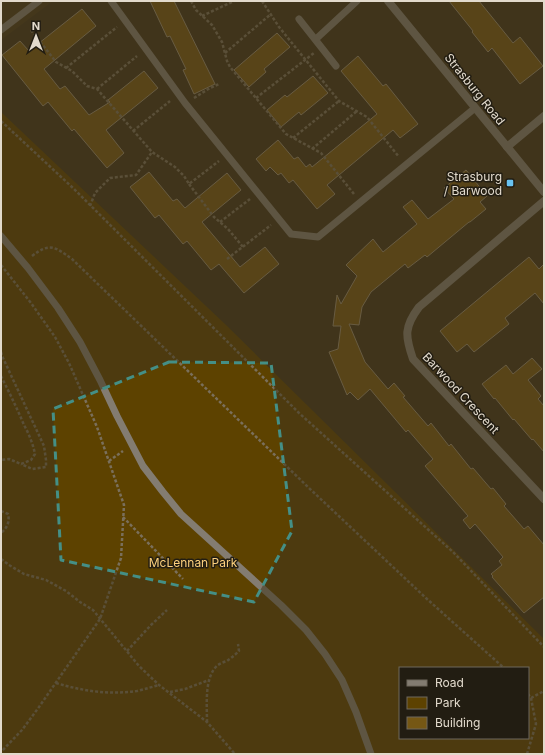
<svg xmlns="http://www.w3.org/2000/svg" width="545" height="755" font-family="Inter,sans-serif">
	<rect width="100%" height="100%" fill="#40341c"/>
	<path fill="#4b3b1c" d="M1,1H53L1,40Z"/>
	<path fill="#5d4200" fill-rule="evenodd" d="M1,112L225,324L544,639V754H1ZM400,668H528V738H400Z"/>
	<g fill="#755714" stroke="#998a70">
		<path d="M150,1H174L215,84L194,94L183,70L186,69L170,36L167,37Z"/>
		<path d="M449,1H479L513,43L520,37L543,66L520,84L492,48L488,52L472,32L473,31Z"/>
		<path d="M82,9L96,26L44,69L60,89L65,86L89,115L110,102L108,100L144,71L158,88L106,130L124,153L107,168L74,129L72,131L48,102L43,106L2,55L20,41L29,51Z"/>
		<path d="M277,33L290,47L264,69L266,72L249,87L234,70Z"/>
		<path d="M358,56L383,86L386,84L418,124L400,138L393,130L327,185L335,194L317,209L293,180L289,183L281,173L278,175L270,167L266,171L256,159L278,140L294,159L298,157L306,167L310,164L312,167L377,114L341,71Z"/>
		<path d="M313,76L328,93L301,115L299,112L281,127L267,110L285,95L287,97Z"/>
		<path d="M466,170L487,196L480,202L486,209L470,222H469L427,257L425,255L408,268L405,264L371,292L362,307L359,325L349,324L365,362L388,389L394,383L405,396L403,397L428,426L431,423L449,446L451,444L471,469L473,468L491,489L493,488L506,504L504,506L524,529L528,526L544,545V597L524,613L492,577L493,576L491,574L502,565L499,561L503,557L475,524L470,529L463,520L468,516L425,466L433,459L408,430L406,432L370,389L358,400L350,392L347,395L329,352L338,349L341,326H333L337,295L341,304L357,276L346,265L373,239L383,252L417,224L403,207L412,200L428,219L454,199L444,188Z"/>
		<path d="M149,172L173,201L177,199L185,208L227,173L241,190L202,222L240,267L265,247L279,264L244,293L219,264L211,270L187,241L183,244L159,215L155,218L130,187Z"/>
		<path d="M529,257L539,269L544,264V304L535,293L505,318L509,324L474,352L467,344L457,352L440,331Z"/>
		<path d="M532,358L542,369L528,380L541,396L538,399L544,406V452L533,439L532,440L514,419L513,420L495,398L494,399L482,384L506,365L513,374Z"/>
	</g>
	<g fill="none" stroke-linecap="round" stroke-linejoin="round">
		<g stroke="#7a6f5b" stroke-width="2.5" stroke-dasharray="3 2" stroke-linecap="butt">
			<path d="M191,1L196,10L212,25L222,42L227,61L230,67L286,134L321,153L354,194"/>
			<path d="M262,1L279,27L339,101L367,117L399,157"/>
			<path d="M202,16L234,1"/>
			<path d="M31,30L56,62L72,71L87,86L97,89L152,152"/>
			<path d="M225,53L271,14"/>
			<path d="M66,68L117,27"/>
			<path d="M97,89L137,56"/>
			<path d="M194,98L210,88L219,84"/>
			<path d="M256,98L314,53"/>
			<path d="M1,121L73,188L299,413L453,552L544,647"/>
			<path d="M133,131L170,101"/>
			<path d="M293,138L339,101"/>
			<path d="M312,149L357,111"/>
			<path d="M189,184L214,217L228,229L243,247"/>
			<path d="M90,206L95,193L110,178L136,175L152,152L175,167L184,176L189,184L219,161"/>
			<path d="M220,222L250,199"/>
			<path d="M32,256C50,242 55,247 72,259L309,488L427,599L504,668"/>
			<path d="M227,259L271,225"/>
			<path d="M1,265L31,303L55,337L69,363L97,427L124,505L121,558L100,619L39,707L22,730L1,752"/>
			<path d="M1,352L3,358L44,446L46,460V467L32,469L21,464"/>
			<path d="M1,376C9,392 17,408 24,425C29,434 33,444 35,454L31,460L21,464L9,459L1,460"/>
			<path d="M109,461L123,451"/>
			<path d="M1,511L8,514C10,522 7,528 1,533"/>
			<path d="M123,517L183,579"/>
			<path d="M1,559L9,565L24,574L46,580L66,591L80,602L93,610L139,666L159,685L207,722L235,754"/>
			<path d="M127,651L151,625L167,610"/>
			<path d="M56,683C82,691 110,695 137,691C145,689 152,687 159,685"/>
			<path d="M170,692L185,689L209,680"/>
			<path d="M531,698L544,691"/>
			<path d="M207,722C207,705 204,676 218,665C221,663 224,662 227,661C231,658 235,655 239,651L238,644"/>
			<path d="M527,754L536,724L531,698L528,694"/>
		</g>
		<g stroke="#837c71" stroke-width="7">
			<path d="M111,1L185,103L291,234L318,237L475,108"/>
			<path d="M299,19L336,66"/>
			<path d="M1,30L39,1"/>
			<path d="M316,39L357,1"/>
			<path d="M1,236L28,268L58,308L80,342L100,380L117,416L143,466L163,492L181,514L281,605L306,630L325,654L342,680L356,712L371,754"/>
		</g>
		<g stroke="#837c71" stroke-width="8">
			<path d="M507,147L544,116"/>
			<path d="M544,201L419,307C404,327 405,336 413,359L544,499"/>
		</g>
		<path stroke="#837c71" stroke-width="8" d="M388,1L544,192"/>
	</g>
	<path d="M0 0H545V755H0ZM169,362L271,363L292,531L254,602L61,560L53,409Z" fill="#40341c" fill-opacity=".55" fill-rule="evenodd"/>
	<path fill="none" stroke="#448f86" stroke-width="3" stroke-dasharray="8 5" stroke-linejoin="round" d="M169,362L271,363L292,531L254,602L61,560L53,409Z"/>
	<rect fill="#69c3f1" stroke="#221d12" stroke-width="1.5" x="506" y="179" width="8" height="8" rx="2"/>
	<g text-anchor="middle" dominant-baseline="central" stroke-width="3" stroke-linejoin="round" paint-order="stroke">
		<g font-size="12" fill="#e2dacc" stroke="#221d12">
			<text transform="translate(475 89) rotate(51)">Strasburg Road</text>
			<text transform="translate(461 393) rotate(47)">Barwood Crescent</text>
		</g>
		<g font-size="12" fill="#e2dacc" stroke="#221d12" text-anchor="end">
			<text x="502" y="176">Strasburg<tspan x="502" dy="14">/ Barwood</tspan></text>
		</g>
		<g font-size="12" fill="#fcd07d" stroke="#221d12">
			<text x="193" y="562">McLennan Park</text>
		</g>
	</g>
	<rect width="545" height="755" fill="none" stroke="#e2dacc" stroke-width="4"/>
	<rect x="399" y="667" width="130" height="72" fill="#221d12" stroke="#6f695c"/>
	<rect x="407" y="680" width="20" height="6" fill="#837c71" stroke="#6f695c"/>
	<text x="435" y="687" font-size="12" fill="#e2dacc">Road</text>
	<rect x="407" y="697" width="20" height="12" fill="#5d4200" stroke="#6f695c"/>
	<text x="435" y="707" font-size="12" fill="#e2dacc">Park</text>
	<rect x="407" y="717" width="20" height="12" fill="#755714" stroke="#6f695c"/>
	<text x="435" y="727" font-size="12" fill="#e2dacc">Building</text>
	<g transform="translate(36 36)" stroke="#221d12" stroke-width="3" paint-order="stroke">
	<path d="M0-3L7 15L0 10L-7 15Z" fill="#e2dacc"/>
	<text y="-6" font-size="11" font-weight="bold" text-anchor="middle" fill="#e2dacc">N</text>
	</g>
</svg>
